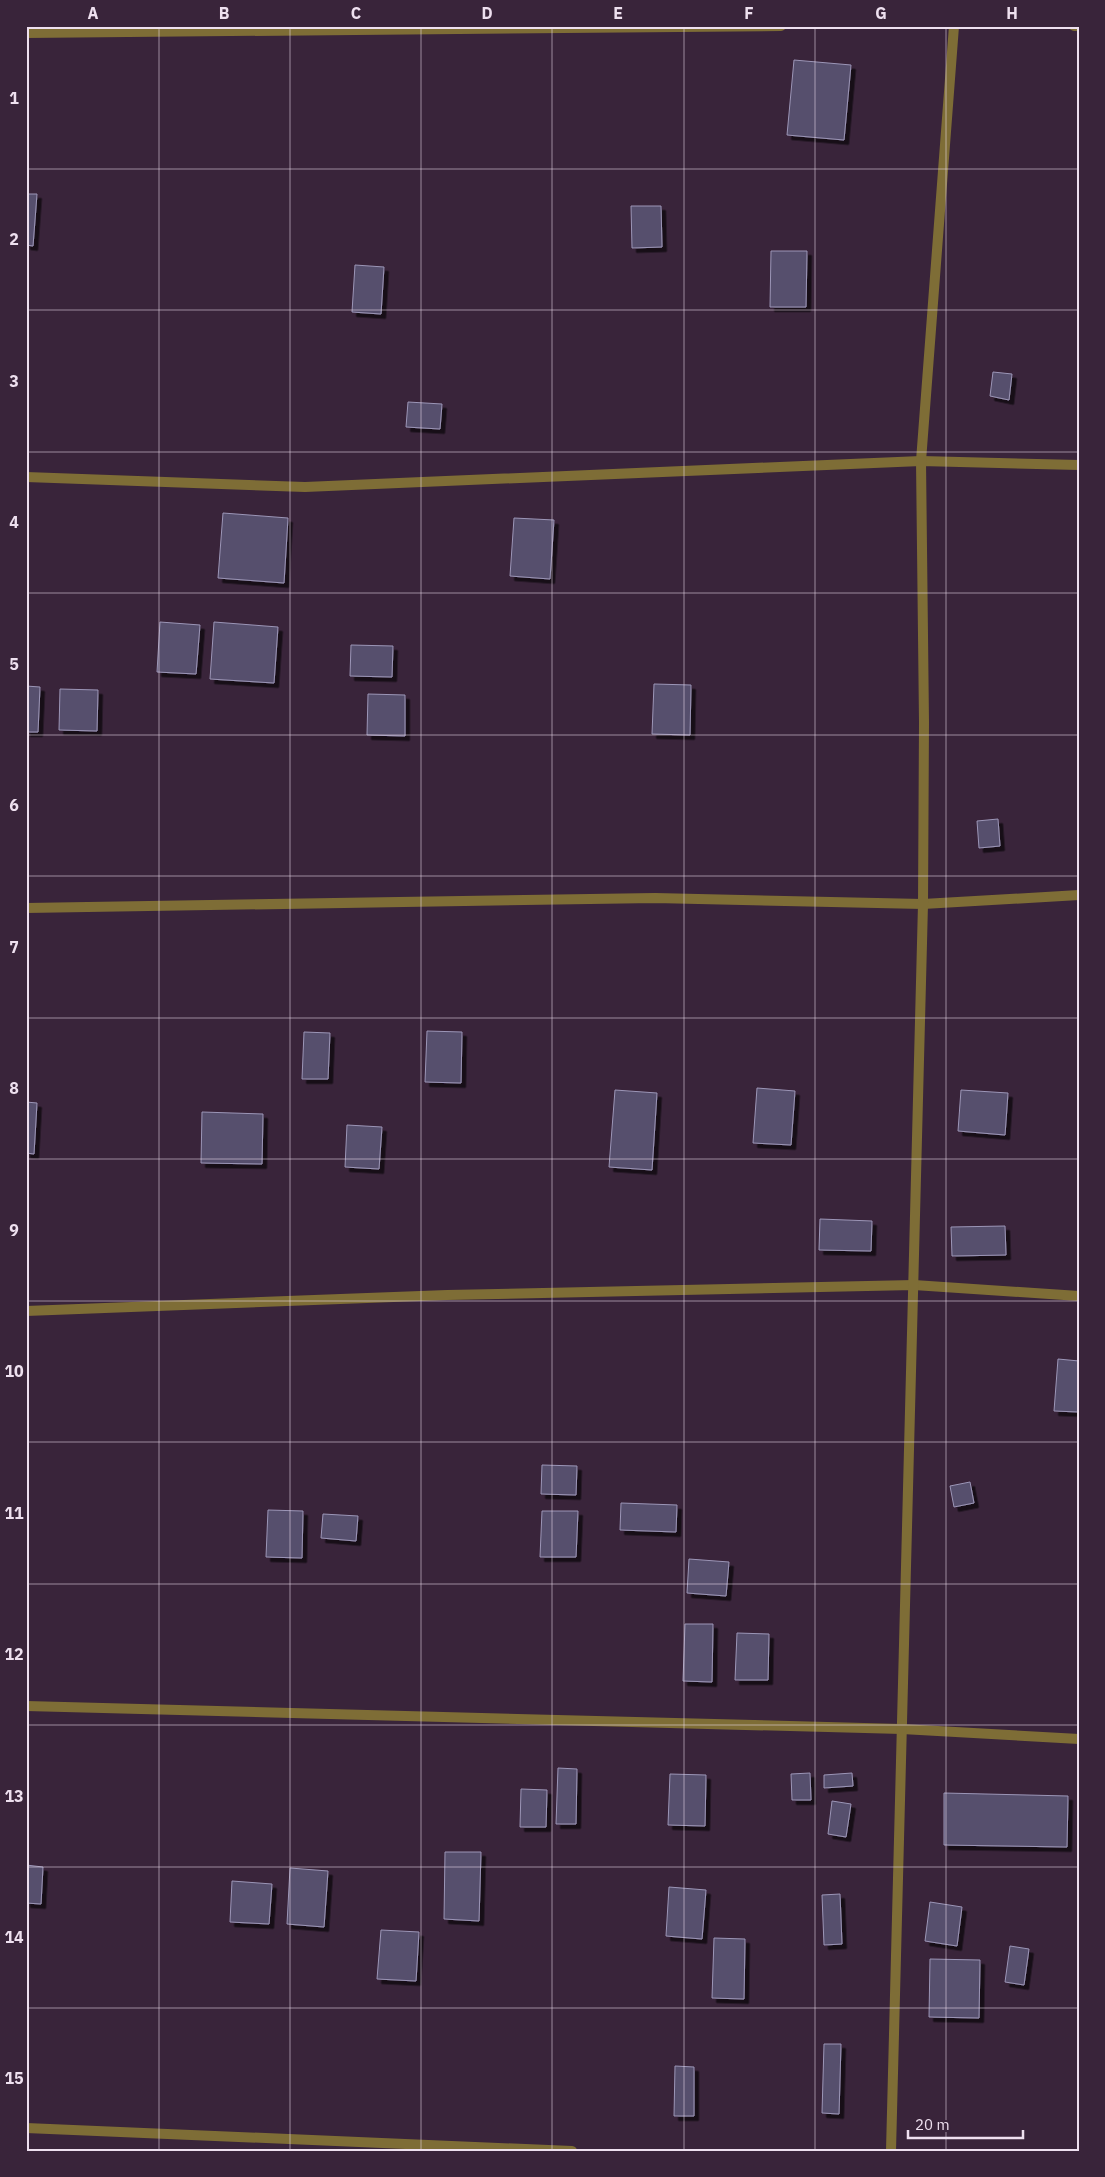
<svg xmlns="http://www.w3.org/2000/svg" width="1105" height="2177" font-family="'IBM Plex Sans',sans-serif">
	<defs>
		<filter id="shadow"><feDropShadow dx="4.5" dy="4.5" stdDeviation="0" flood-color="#0009"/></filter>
	</defs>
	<rect width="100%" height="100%" fill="#39243a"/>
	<g fill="#564f6d" stroke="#9c96b7" filter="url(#shadow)">
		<path d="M794,60L851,65L844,140L787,135Z"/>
		<path d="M26,194H37L33,246L26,245Z"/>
		<path d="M631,206H661L662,247L632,248Z"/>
		<path d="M771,251H807L806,307H770Z"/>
		<path d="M355,265L384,267L381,314L352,312Z"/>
		<path d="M993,372L1012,374L1009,400L990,396Z"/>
		<path d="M408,402L442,404L440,429L406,427Z"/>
		<path d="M223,513L288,518L284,583L218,578Z"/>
		<path d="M514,518L554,520L550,579L510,576Z"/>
		<path d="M160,622L200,625L196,674L157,672Z"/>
		<path d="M214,622L278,627L274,683L210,679Z"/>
		<path d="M351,645L393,646L392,677L350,676Z"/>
		<path d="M654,684L691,685L690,735L652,734Z"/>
		<path d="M26,686L40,687L38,732H26Z"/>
		<path d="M60,689L98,690L97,731L59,730Z"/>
		<path d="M368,694L405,695V736L367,735Z"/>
		<path d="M998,819L1000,846L979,848L977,821Z"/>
		<path d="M427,1031L462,1032L461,1083L425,1082Z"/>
		<path d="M304,1032L330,1033L328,1079H302Z"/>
		<path d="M757,1088L795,1091L791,1145L753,1143Z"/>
		<path d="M615,1090L657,1093L652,1170L609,1167Z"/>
		<path d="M961,1090L1008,1093L1005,1135L958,1131Z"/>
		<path d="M26,1102L37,1103L34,1154L26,1153Z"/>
		<path d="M202,1112L263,1114L262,1164L201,1163Z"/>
		<path d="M347,1125L382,1127L379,1169L345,1167Z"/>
		<path d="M820,1219L872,1221L871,1251L819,1250Z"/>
		<path d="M1005,1226L1006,1255L952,1256L951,1227Z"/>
		<path d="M1058,1359L1079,1361V1412L1054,1411Z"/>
		<path d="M542,1465L577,1466L576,1495L541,1494Z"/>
		<path d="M970,1482L974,1503L954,1507L950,1486Z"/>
		<path d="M621,1503L677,1505L676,1532L620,1530Z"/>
		<path d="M268,1510L303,1511L302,1558L266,1557Z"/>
		<path d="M542,1511H578L576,1557H540Z"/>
		<path d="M323,1514L358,1516L356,1541L321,1538Z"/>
		<path d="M689,1559L729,1562L726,1596L687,1593Z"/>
		<path d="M685,1624H713L712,1682L683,1681Z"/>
		<path d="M737,1633L769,1634L768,1680H735Z"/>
		<path d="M558,1768L577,1769L576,1824H556Z"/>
		<path d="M810,1773L811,1800H792L791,1774Z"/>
		<path d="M852,1773L853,1786L824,1788V1775Z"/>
		<path d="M670,1774L706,1775L705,1826L668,1825Z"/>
		<path d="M521,1789L547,1790L546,1827H520Z"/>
		<path d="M944,1793L1068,1796L1067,1847L944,1845Z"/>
		<path d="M832,1801L851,1804L846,1837L828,1834Z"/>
		<path d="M445,1852H481L479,1921L444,1919Z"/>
		<path d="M26,1865L43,1867L41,1904L26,1903Z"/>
		<path d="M290,1868L328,1871L324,1927L287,1924Z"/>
		<path d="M232,1881L272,1884L269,1924L230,1922Z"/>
		<path d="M669,1887L706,1890L702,1939L666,1936Z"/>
		<path d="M840,1894L842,1944L824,1945L822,1895Z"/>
		<path d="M930,1902L962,1907L957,1946L925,1941Z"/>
		<path d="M381,1930L419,1932L416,1981L377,1979Z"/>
		<path d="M714,1938L745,1939L744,1999L712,1998Z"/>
		<path d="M1010,1946L1029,1949L1024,1985L1005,1982Z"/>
		<path d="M930,1959L980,1960L979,2018L929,2017Z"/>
		<path d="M824,2044H841L839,2114L822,2113Z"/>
		<path d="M675,2066L694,2067V2116H674Z"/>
	</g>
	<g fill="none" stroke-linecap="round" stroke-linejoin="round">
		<g stroke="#7e6d36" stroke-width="10">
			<path d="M1074,26H1079"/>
			<path d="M26,33L781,26"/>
			<path d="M26,477L305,487L921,461L1079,465"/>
			<path d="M26,908L655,898L923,904L1079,895"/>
			<path d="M26,1311L447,1295L914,1285L1079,1296"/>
			<path d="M26,1706L902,1729L1079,1739"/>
			<path d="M26,2128L572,2151"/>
			<path d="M891,2151L923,904L924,722L921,461L954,26"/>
		</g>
	</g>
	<path fill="none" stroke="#eee0ef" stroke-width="1" stroke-opacity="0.55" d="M159,26V2151M290,26V2151M421,26V2151M552,26V2151M684,26V2151M815,26V2151M946,26V2151M26,169H1079M26,310H1079M26,452H1079M26,593H1079M26,735H1079M26,876H1079M26,1018H1079M26,1159H1079M26,1301H1079M26,1442H1079M26,1584H1079M26,1725H1079M26,1867H1079M26,2008H1079"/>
	<rect width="1105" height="2177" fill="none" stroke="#39243a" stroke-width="55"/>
	<path d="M908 2130v8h115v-8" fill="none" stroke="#eee0ef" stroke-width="2.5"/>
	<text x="915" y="2130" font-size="15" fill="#eee0ef" stroke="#39243a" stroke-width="4" paint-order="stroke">20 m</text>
	<rect x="28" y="28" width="1050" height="2122" fill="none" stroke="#eee0ef" stroke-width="2"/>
	<g font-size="16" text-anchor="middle" font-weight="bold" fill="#eee0ef">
		<text x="93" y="19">A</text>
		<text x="224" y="19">B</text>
		<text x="356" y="19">C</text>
		<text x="487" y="19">D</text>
		<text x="618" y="19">E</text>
		<text x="749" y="19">F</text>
		<text x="881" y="19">G</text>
		<text x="1012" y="19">H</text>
		<text x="14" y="104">1</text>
		<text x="14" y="245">2</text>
		<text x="14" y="387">3</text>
		<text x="14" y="528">4</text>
		<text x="14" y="670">5</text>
		<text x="14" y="811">6</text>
		<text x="14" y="953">7</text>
		<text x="14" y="1094">8</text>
		<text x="14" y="1236">9</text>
		<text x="14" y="1377">10</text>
		<text x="14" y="1519">11</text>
		<text x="14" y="1660">12</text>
		<text x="14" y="1802">13</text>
		<text x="14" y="1943">14</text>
		<text x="14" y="2084">15</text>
	</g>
</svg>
